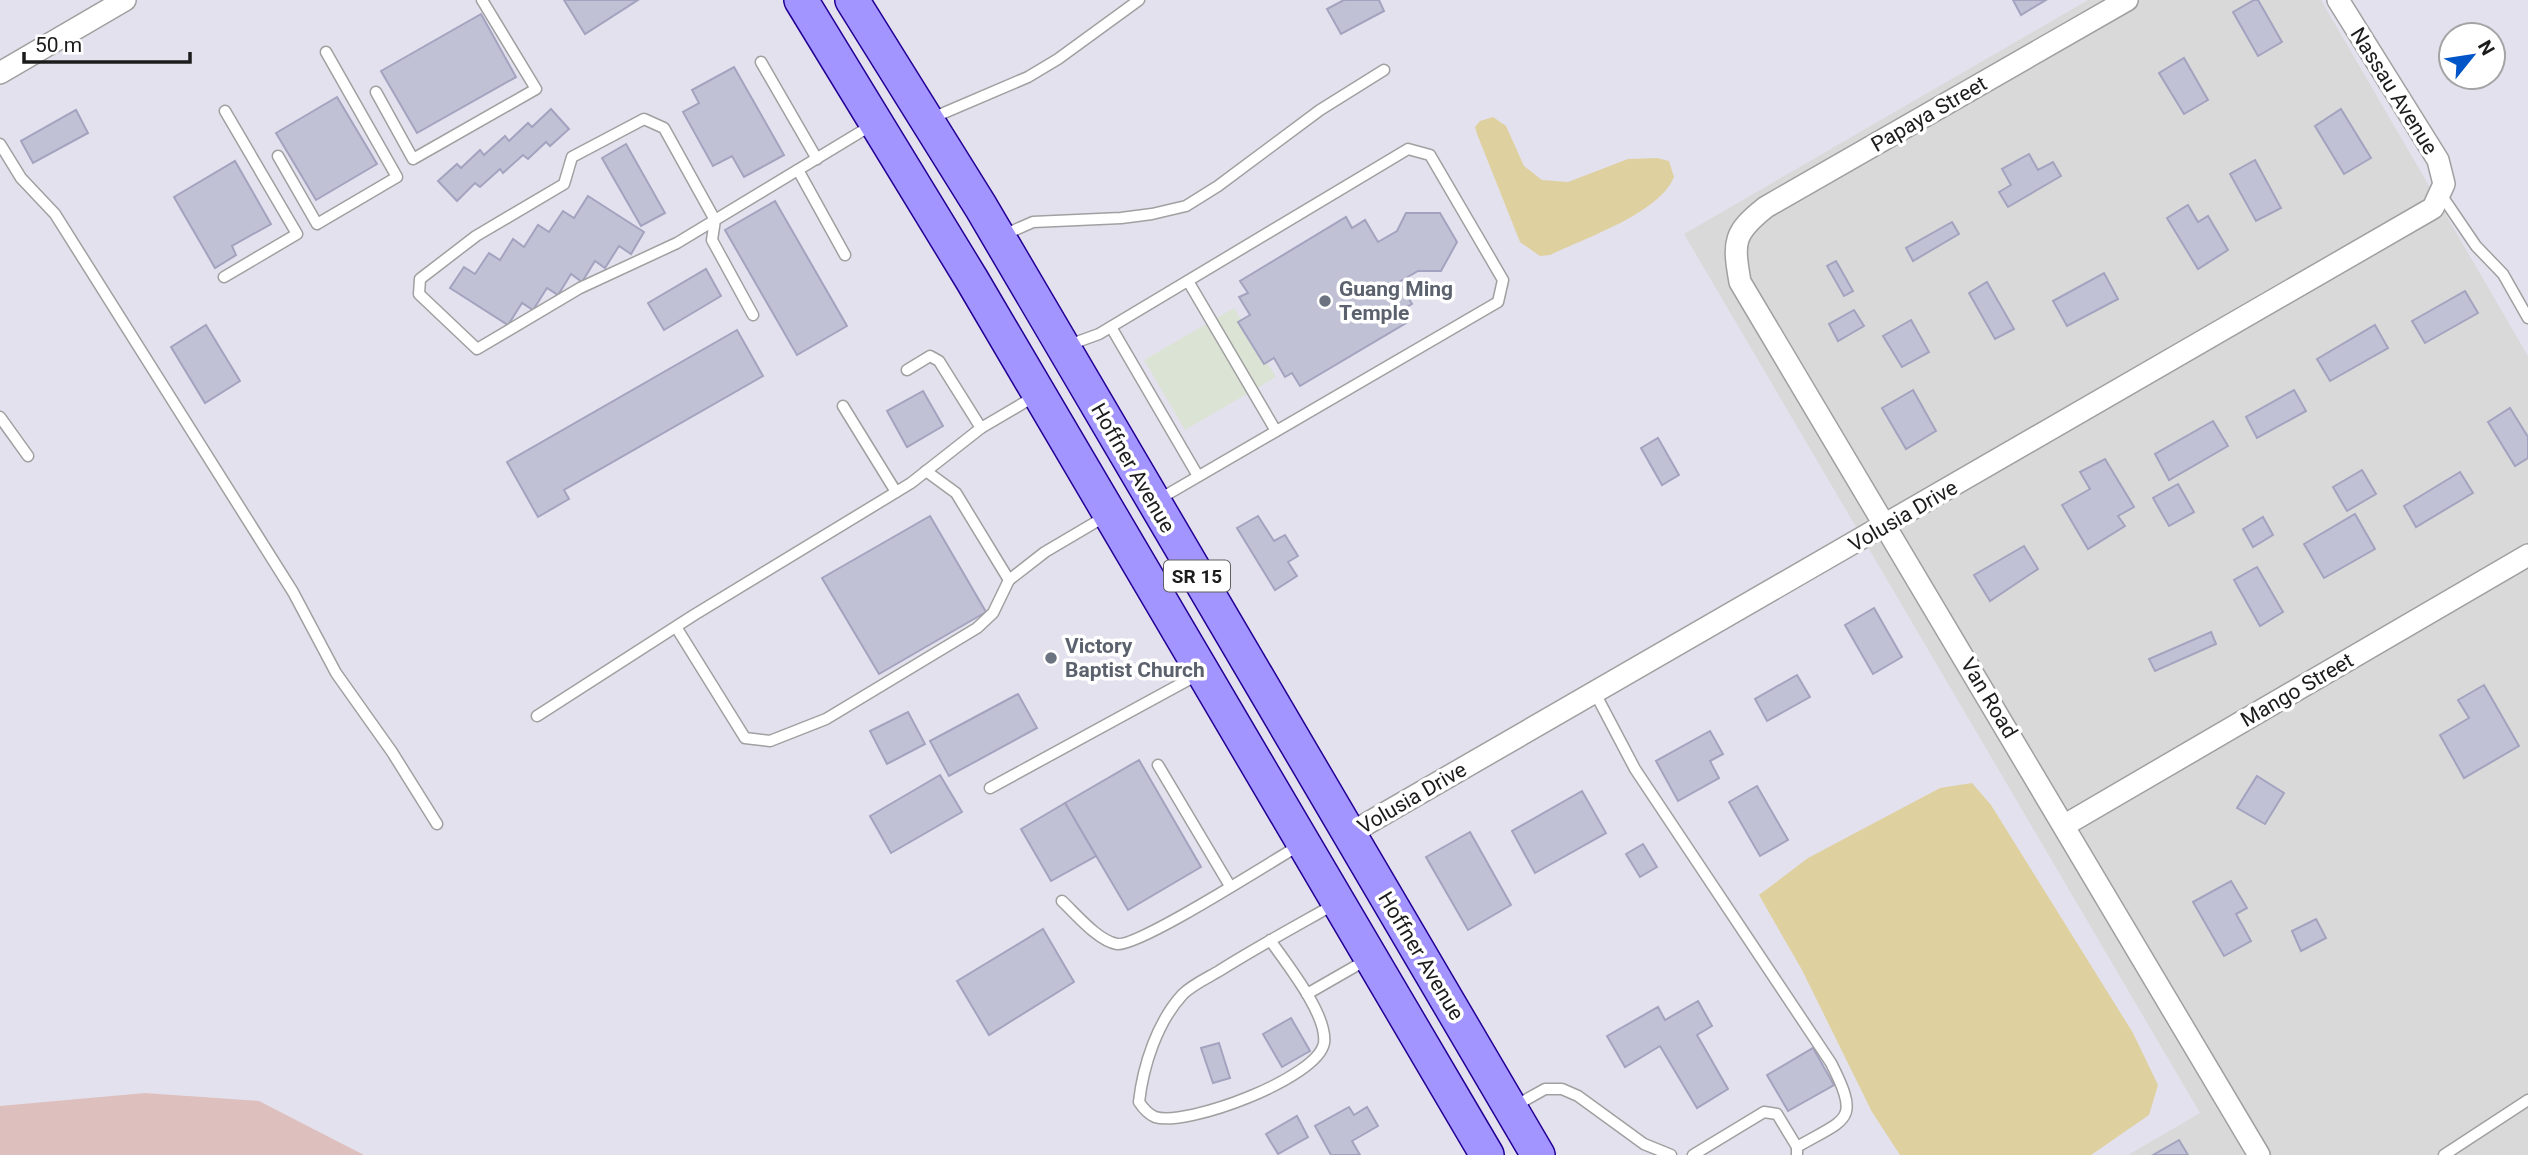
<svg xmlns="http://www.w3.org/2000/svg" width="2528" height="1155" font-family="Roboto,sans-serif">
	<rect width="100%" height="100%" fill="#e4e1ee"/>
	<path fill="#d9d9da" d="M2088,0H2321L2528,356V1155H2128L2200,1113L1684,234Z"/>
	<path fill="#ddc0bd" d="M145,1093L259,1101L364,1155H0V1106Z"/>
	<path fill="#dbe3d5" d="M1234,308L1276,377L1185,430L1144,360Z"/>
	<g fill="#ded19f">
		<path d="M1493,117L1506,126L1524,166L1542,180L1568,182L1628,159L1657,158L1669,161L1674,177C1660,213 1585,238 1550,255L1540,256L1520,242L1477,134L1475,127L1480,121Z"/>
		<path d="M1972,783L1991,805L2133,1033L2158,1085L2149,1115L2091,1155H1900L1872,1112L1802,970L1759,895L1808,858L1940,788Z"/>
	</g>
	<g fill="#c1c1d5" stroke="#a3a3c0" stroke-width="2">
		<path d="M564,0H638L585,34Z"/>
		<path d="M1344,0H1379L1384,11L1341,34L1327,9Z"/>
		<path d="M2013,0H2046L2021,15Z"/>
		<path d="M2254,0H2258L2282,42L2258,56L2233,12Z"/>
		<path d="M481,14L516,77L417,133L381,71Z"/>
		<path d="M2184,58L2208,100L2184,114L2159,73Z"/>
		<path d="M734,67L784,155L744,177L732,156L713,166L683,112L699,103L692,90Z"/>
		<path d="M337,97L377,164L316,200L276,133Z"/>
		<path d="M551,109L569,129L550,146L546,142L528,159L523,155L503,173L500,169L480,187L475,183L457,201L438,181L457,164L461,168L480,150L484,155L505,136L509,141L528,123L532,127Z"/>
		<path d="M2341,109L2371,158L2344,174L2315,126Z"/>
		<path d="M76,110L88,133L33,163L21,141Z"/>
		<path d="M626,144L665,213L641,226L602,158Z"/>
		<path d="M2029,154L2038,170L2053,162L2061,176L2008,207L1999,192L2011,185L2002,169Z"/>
		<path d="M2255,160L2281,208L2256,221L2230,174Z"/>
		<path d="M235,161L271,224L232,246L236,255L215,268L174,197Z"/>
		<path d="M588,196L644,232L631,254L619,246L605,268L595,261L582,282L571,274L558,295L547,288L533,310L522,303L508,325L450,288L464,267L475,274L489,253L500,260L513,239L524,247L538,225L549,232L563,211L574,218Z"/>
		<path d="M775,201L847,326L797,355L725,230Z"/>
		<path d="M2188,205L2198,222L2208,216L2228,250L2198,269L2167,218Z"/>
		<path d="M1406,213H1440L1457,242L1441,271H1418L1399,282L1412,304L1400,311L1406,323L1300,386L1292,373L1285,377L1274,358L1264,364L1238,322L1250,315L1239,297L1248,293L1240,281L1346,217L1352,228L1365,220L1378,242L1397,231Z"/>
		<path d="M1952,222L1959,234L1913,261L1906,248Z"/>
		<path d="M1836,261L1853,291L1844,296L1827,266Z"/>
		<path d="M706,269L721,296L664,330L648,303Z"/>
		<path d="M2104,273L2118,299L2067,326L2053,301Z"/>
		<path d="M1987,282L2014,329L1995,339L1969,293Z"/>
		<path d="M2465,291L2478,313L2425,343L2412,321Z"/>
		<path d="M1854,310L1864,326L1838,341L1829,324Z"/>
		<path d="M1911,320L1929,352L1902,367L1883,336Z"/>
		<path d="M206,325L240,381L205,403L171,347Z"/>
		<path d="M2375,325L2388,348L2330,381L2317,359Z"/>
		<path d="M737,330L763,376L564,490L569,499L538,517L507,462Z"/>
		<path d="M1913,390L1936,431L1906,449L1882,408Z"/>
		<path d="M2294,390L2306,411L2257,438L2246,417Z"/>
		<path d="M923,391L943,426L907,447L887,411Z"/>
		<path d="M2510,408L2528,437V458L2515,466L2488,422Z"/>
		<path d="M2213,421L2228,446L2169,480L2155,454Z"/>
		<path d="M1658,438L1679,475L1662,485L1641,448Z"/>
		<path d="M2105,459L2134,507L2118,516L2125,526L2088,549L2062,505L2090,489L2080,472Z"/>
		<path d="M2362,470L2376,494L2347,511L2333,487Z"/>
		<path d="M2460,472L2473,493L2416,527L2404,506Z"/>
		<path d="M2178,484L2194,512L2169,526L2153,498Z"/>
		<path d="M2355,514L2375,549L2324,578L2304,544Z"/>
		<path d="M930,516L986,612L879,674L822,578Z"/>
		<path d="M1258,516L1274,541L1285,535L1298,556L1288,562L1297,576L1275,590L1237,528Z"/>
		<path d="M2263,517L2273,535L2253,547L2243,529Z"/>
		<path d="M2024,546L2038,569L1990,601L1974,575Z"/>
		<path d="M2257,567L2283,612L2260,626L2234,580Z"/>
		<path d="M1874,608L1902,657L1873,674L1845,625Z"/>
		<path d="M2211,632L2216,644L2155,671L2149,659Z"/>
		<path d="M1797,675L1810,697L1767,721L1755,699Z"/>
		<path d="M2484,685L2519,746L2464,778L2440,735L2469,718L2458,700Z"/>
		<path d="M1018,694L1037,728L949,776L930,741Z"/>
		<path d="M908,712L925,744L887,764L870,731Z"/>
		<path d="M1710,731L1723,754L1710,761L1719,778L1678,801L1656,761Z"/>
		<path d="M1139,760L1201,867L1128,910L1065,803Z"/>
		<path d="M940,775L962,812L891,853L870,816Z"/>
		<path d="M2257,776L2284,793L2265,824L2237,808Z"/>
		<path d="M1757,786L1788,840L1760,856L1729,802Z"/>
		<path d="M1582,791L1606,833L1535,873L1512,831Z"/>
		<path d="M1065,803L1096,856L1051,881L1021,829Z"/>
		<path d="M1470,832L1511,905L1468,930L1426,857Z"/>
		<path d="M1643,844L1657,867L1640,877L1626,854Z"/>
		<path d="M2231,881L2247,908L2236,914L2251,941L2224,956L2193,902Z"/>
		<path d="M2316,919L2326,938L2301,951L2292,931Z"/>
		<path d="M1043,929L1074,982L989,1035L957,981Z"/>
		<path d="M1698,1001L1712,1026L1697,1035L1728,1089L1697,1108L1660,1046L1625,1067L1607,1036L1658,1007L1665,1020Z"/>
		<path d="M1291,1018L1310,1051L1282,1067L1263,1034Z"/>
		<path d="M1219,1043L1230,1078L1213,1083L1201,1048Z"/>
		<path d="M1813,1048L1834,1085L1788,1111L1767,1075Z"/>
		<path d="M1349,1107L1354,1115L1367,1107L1378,1126L1352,1141L1360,1155H1331L1315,1126Z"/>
		<path d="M1297,1116L1308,1137L1278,1154L1266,1134Z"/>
		<path d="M2179,1140L2188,1155H2153Z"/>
	</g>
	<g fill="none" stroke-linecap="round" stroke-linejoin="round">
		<g stroke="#a0a0a0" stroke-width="13">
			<g id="lane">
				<path d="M761,62L817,159"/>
				<path d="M376,92L413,159L536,89L482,0"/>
				<path d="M932,118L1028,77L1058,59L1139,0"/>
				<path d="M0,144L21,178L55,214L293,592L336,673L392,752L437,824"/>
				<path d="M278,156L317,224L397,177L326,52"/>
				<path d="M798,170L845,255"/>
				<path d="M2440,193L2476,246L2503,274L2528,318"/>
				<path d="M1001,236L1033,222L1121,218L1152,214L1186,206L1218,186L1320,110L1384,70"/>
				<path d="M224,277L297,234L225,111"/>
				<path d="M1188,281L1276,431"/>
				<path d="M753,315L712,240L715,220L664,128L644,119L572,157L564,184L476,236L420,279L419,294L477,349L580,288L677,243L872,125"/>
				<path d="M1111,327L1198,476"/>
				<path d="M1067,348L1077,342L1099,334L1408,149L1430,155L1503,280L1498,302L1156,501"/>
				<path d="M907,370L930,356L939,361L981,428"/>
				<path d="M843,406L896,492"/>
				<path d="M0,417L28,456"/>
				<path d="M926,471L956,493L1009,580L1045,552L1106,516"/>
				<path d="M676,627L745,738L770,741L826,719L977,628L993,613L1009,580"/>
				<path d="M1595,693L1635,769L1831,1063C1861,1122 1847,1118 1797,1147"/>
				<path d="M537,716L694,615L911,483L981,428L1037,395"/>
				<path d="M1158,765L1230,886"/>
				<path d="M990,788L1199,674"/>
				<path d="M1062,901C1075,913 1098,941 1117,944C1139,947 1272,861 1300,845"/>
				<path d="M1270,940C1286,963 1328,1015 1324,1043C1318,1078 1187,1127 1155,1117C1148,1114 1143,1108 1139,1102C1143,1066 1157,1022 1183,994C1192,985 1207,978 1219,971C1257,947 1296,926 1335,904"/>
				<path d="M1307,994L1368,959"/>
				<path d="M1513,1107L1545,1089H1562L1578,1096L1644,1144L1671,1155"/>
				<path d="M1693,1155L1764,1112L1777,1114L1797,1147V1155"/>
				<path d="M2444,1155L2528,1100"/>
			</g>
		</g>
		<g stroke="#a0a0a0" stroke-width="24">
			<g id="street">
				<path d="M2127,0L1766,207C1733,233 1733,242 1740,282L2259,1155"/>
				<path d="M0,73L125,0"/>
				<path d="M2065,825L2528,555"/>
				<path d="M1349,834L2433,208L2444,184L2438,160L2338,0"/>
			</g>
		</g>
		<g stroke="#230094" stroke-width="36">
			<g id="primary">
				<path d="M801,0L972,280L1487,1155"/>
				<path d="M852,0L981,207L1538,1155"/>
			</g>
		</g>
		<use href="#lane" stroke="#fff" stroke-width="10"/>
		<use href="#street" stroke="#fff" stroke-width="21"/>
		<use href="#primary" stroke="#a395ff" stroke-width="33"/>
	</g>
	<g fill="#6b7280" stroke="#fff" stroke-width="2.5">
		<circle cx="1325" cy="301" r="7"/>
		<circle cx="1051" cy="658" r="7"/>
	</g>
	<g text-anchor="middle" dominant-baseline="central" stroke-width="7" stroke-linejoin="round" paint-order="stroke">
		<rect fill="#fff" stroke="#606060" stroke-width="2" x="1164" y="560.5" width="66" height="31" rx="5"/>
		<g font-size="19" font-weight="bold" fill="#1c1c1c">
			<text x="1197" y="576">SR 15</text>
		</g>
		<g font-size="21" fill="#1c1c1c" stroke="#fff">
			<text transform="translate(2394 91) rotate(58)">Nassau Avenue</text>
			<text transform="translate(1929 114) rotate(-30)">Papaya Street</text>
			<text transform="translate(1133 468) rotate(60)">Hoffner Avenue</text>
			<text transform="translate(1903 516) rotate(-30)">Volusia Drive</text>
			<text transform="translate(2297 690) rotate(-30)">Mango Street</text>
			<text transform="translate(1989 698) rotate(59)">Van Road</text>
			<text transform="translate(1412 798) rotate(-30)">Volusia Drive</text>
			<text transform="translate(1421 956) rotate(59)">Hoffner Avenue</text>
		</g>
		<g font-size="21" font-weight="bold" fill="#5b616d" stroke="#fff" text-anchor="start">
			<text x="1339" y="289">Guang Ming<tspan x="1339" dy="24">Temple</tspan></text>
			<text x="1065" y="646">Victory<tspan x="1065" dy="24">Baptist Church</tspan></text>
		</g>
	</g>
	<g transform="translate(2472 56) rotate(60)"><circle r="33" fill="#ffffff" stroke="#a4a4a4" stroke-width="2"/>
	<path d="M0-5L12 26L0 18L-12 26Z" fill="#0056c8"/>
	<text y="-10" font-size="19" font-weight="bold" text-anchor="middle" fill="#1c1c1c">N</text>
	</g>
	<path d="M24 52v10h166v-10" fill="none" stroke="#1c1c1c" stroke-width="3.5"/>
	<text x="35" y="52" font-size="21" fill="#1c1c1c" stroke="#ffffff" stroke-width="5" paint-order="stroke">50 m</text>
</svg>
